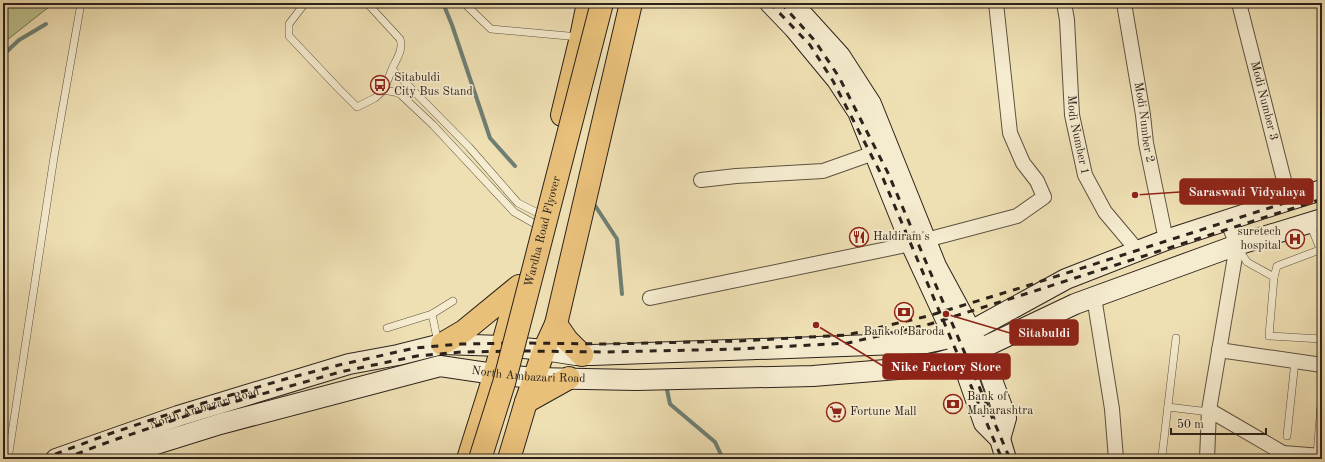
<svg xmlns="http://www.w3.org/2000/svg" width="1325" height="462" font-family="'Old Standard TT',serif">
	<rect width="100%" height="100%" fill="#efe0b4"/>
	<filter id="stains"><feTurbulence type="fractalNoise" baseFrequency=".005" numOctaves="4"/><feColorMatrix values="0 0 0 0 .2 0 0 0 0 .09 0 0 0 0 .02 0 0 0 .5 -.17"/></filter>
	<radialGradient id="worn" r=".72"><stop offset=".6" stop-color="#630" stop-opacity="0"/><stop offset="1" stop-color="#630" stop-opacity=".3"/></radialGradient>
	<path fill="#bcc18b" stroke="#747253" d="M3,3H54L3,43Z"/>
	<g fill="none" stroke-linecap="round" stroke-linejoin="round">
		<g stroke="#6e7f74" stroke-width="4">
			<path d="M443,3L452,25L490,138L515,166"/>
			<path d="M3,55L19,40L46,24"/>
			<path d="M594,204L617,239L622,294"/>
			<path d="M666,385L670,404L715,442L723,459"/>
		</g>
		<g stroke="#5d5241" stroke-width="8">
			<g id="lane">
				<path d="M305,3L289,24V36L338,88L357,107L375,98L384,90L399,93L433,125L514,212L535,224"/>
				<path d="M367,3L400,39C404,49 396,60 392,69L469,147L518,203L538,213"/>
				<path d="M467,6L491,29L579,37"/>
				<path d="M384,90L392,69"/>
				<path d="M1310,224L1320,249"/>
				<path d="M1238,248L1247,262L1274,277"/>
				<path d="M1322,249L1277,266L1274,277L1269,336L1322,339"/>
				<path d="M432,314L438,343"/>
				<path d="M387,328L432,314L453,301"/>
				<path d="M1168,407L1209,412"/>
				<path d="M1287,436L1295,361"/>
				<path d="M1317,455L1322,392"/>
				<path d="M1162,456L1176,338"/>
				<path d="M8,459L54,157L81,3"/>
			</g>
		</g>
		<g stroke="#5d5241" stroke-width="16">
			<g id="street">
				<path id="s1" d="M1064,3L1067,20L1072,115L1085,175L1105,212L1137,250"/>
				<path id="s2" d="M1124,3L1143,115L1146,143L1166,240"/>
				<path id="s3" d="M1239,3L1289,200"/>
				<path d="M701,180L736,176L823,171L874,153"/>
				<path d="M926,240L1017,216L1044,197L1037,181L1023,163L1010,133L996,3"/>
				<path d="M1094,297L1112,409L1116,459"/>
				<path d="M650,298L911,244"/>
				<path d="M1219,350L1322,365"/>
				<path d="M1209,410L1283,453L1322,456"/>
				<path d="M1207,459L1209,410L1237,245L1227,220"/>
			</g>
		</g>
		<g stroke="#2c221b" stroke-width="22">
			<g id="secondary">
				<path d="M770,3L794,28L837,80L858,112L911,244L954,337L984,423L1000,439L1006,459"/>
				<path d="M792,3L840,56L871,104L936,266L963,316L985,361L1006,418L1000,439"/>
				<path id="s4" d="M56,459L178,416L349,364L398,355L442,344L502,346L544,350L576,355H592L926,343L954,337L971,331L1066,279L1166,240L1289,200L1322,190"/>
				<path id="s5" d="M108,459L220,424L440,366L494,374L534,378L636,380L813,376L922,367L961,356L980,349L1075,304L1237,245L1322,219"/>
			</g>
		</g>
		<g stroke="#2c221b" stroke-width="24">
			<g id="primary">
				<path d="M562,115L581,37L588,3"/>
				<path d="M556,324L567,340L582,355"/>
				<path d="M442,344L464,331L519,286"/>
				<path d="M526,402L569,378"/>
				<path d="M468,459L492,383L512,311"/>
				<path d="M509,459L526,402L544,350L556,324L631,3"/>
			</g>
		</g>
		<use href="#lane" stroke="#f5ebce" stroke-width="7"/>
		<use href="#street" stroke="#f5ebce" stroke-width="14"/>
		<use href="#secondary" stroke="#f5ebce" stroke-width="20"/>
		<use href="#primary" stroke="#e8c07a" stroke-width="22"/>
		<g stroke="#2c221b" stroke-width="3" stroke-dasharray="7 7" stroke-linecap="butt">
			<path d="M770,3L810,45L833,81L882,176L1002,459"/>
			<path d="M781,3L815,41L839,77L888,173L1010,459"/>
			<path d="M42,459L109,434L193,406L289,378L339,365L415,348L461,344L520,343L607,344L738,341L847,335L928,316L1020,288L1322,191"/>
			<path d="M63,459L111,441L195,413L340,372L417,356L462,352L520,351L607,352L738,349L848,343L930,324L1022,295L1322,199"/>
		</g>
		<g stroke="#2c221b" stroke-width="24" stroke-linecap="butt">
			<g id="highway-bridge">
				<path id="s6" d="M480,459L504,383L602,3"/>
			</g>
		</g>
		<use href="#highway-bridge" stroke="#e8c07a" stroke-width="22"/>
	</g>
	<defs>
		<g id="bus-ring" transform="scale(1)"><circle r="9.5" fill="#f5ebce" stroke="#8f2418" stroke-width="1.5"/><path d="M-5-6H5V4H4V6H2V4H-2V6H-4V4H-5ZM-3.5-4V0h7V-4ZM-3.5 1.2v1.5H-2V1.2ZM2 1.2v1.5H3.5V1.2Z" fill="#8f2418"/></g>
		<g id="restaurant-ring" transform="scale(1)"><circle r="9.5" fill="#f5ebce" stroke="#8f2418" stroke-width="1.5"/><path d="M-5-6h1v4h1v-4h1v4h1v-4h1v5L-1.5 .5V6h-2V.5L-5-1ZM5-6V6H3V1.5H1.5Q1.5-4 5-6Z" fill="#8f2418"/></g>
		<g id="hospital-ring" transform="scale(1)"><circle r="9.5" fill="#f5ebce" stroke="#8f2418" stroke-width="1.5"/><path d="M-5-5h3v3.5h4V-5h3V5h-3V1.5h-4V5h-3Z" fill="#8f2418"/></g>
		<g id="bank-ring" transform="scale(1)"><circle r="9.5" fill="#f5ebce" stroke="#8f2418" stroke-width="1.5"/><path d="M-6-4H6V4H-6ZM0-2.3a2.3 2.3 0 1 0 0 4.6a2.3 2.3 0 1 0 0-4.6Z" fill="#8f2418"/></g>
		<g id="supermarket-ring" transform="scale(1)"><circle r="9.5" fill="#f5ebce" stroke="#8f2418" stroke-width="1.5"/><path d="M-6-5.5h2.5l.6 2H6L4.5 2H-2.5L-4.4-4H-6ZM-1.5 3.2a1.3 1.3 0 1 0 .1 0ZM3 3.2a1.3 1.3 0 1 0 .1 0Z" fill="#8f2418"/></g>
	</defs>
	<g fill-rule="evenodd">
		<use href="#bus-ring" x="380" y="85"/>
		<use href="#restaurant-ring" x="859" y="237"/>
		<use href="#hospital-ring" x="1295" y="239"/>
		<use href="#bank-ring" x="904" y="312"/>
		<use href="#bank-ring" x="953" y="404"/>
		<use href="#supermarket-ring" x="836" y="412"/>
	</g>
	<g text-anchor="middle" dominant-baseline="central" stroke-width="3.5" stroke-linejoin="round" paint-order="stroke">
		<g font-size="12" fill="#2c221b" stroke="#f5ebce" text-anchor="start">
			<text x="394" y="78">Sitabuldi<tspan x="394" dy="14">City Bus Stand</tspan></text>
			<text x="1281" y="232" text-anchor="end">suretech<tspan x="1281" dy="14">hospital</tspan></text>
			<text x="873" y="237">Haldiram's</text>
			<text x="904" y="332" text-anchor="middle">Bank of Baroda</text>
			<text x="967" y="397">Bank of<tspan x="967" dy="14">Maharashtra</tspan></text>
			<text x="850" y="412">Fortune Mall</text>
		</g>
		<g font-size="12" fill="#2c221b" stroke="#f5ebce">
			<text stroke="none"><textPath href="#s3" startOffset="101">Modi Number 3</textPath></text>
			<text stroke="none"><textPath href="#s2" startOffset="121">Modi Number 2</textPath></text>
			<text stroke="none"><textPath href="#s1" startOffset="133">Modi Number 1</textPath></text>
			<text stroke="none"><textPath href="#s6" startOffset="236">Wardha Road Flyover</textPath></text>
			<text stroke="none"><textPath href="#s5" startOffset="434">North Ambazari Road</textPath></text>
			<text stroke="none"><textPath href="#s4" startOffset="157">North Ambazari Road</textPath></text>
		</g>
	</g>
	<path fill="none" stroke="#8f2418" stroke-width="1.5" d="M1135 195L1180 192M946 314L1010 333M816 325L883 366"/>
	<g fill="#8f2418" stroke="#f5ebce" stroke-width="1.5">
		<circle cx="1135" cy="195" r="4"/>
		<circle cx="946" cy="314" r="4"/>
		<circle cx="816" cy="325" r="4"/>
	</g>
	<g fill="#8f2418" stroke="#8f2418" stroke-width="1.5">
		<rect x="1180" y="179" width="133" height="25" rx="4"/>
		<rect x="1010" y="320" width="68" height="25" rx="4"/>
		<rect x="883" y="354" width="127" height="25" rx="4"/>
	</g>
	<g font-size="13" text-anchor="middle" font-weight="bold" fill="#fff">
		<text x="1247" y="196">Saraswati Vidyalaya</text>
		<text x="1044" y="337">Sitabuldi</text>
		<text x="946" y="371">Nike Factory Store</text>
	</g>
	<rect width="1325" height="462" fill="none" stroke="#efe0b4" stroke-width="16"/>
	<rect x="4" y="4" width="1317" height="454" fill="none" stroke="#2c221b" stroke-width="2"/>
	<rect x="8" y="8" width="1309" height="446" fill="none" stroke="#2c221b"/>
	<path d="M1171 428v6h95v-6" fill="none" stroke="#2c221b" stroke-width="2"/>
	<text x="1177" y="428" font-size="12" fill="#2c221b" stroke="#f5ebce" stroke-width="3" paint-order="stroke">50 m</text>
	<rect width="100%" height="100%" filter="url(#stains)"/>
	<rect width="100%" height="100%" fill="url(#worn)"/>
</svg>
